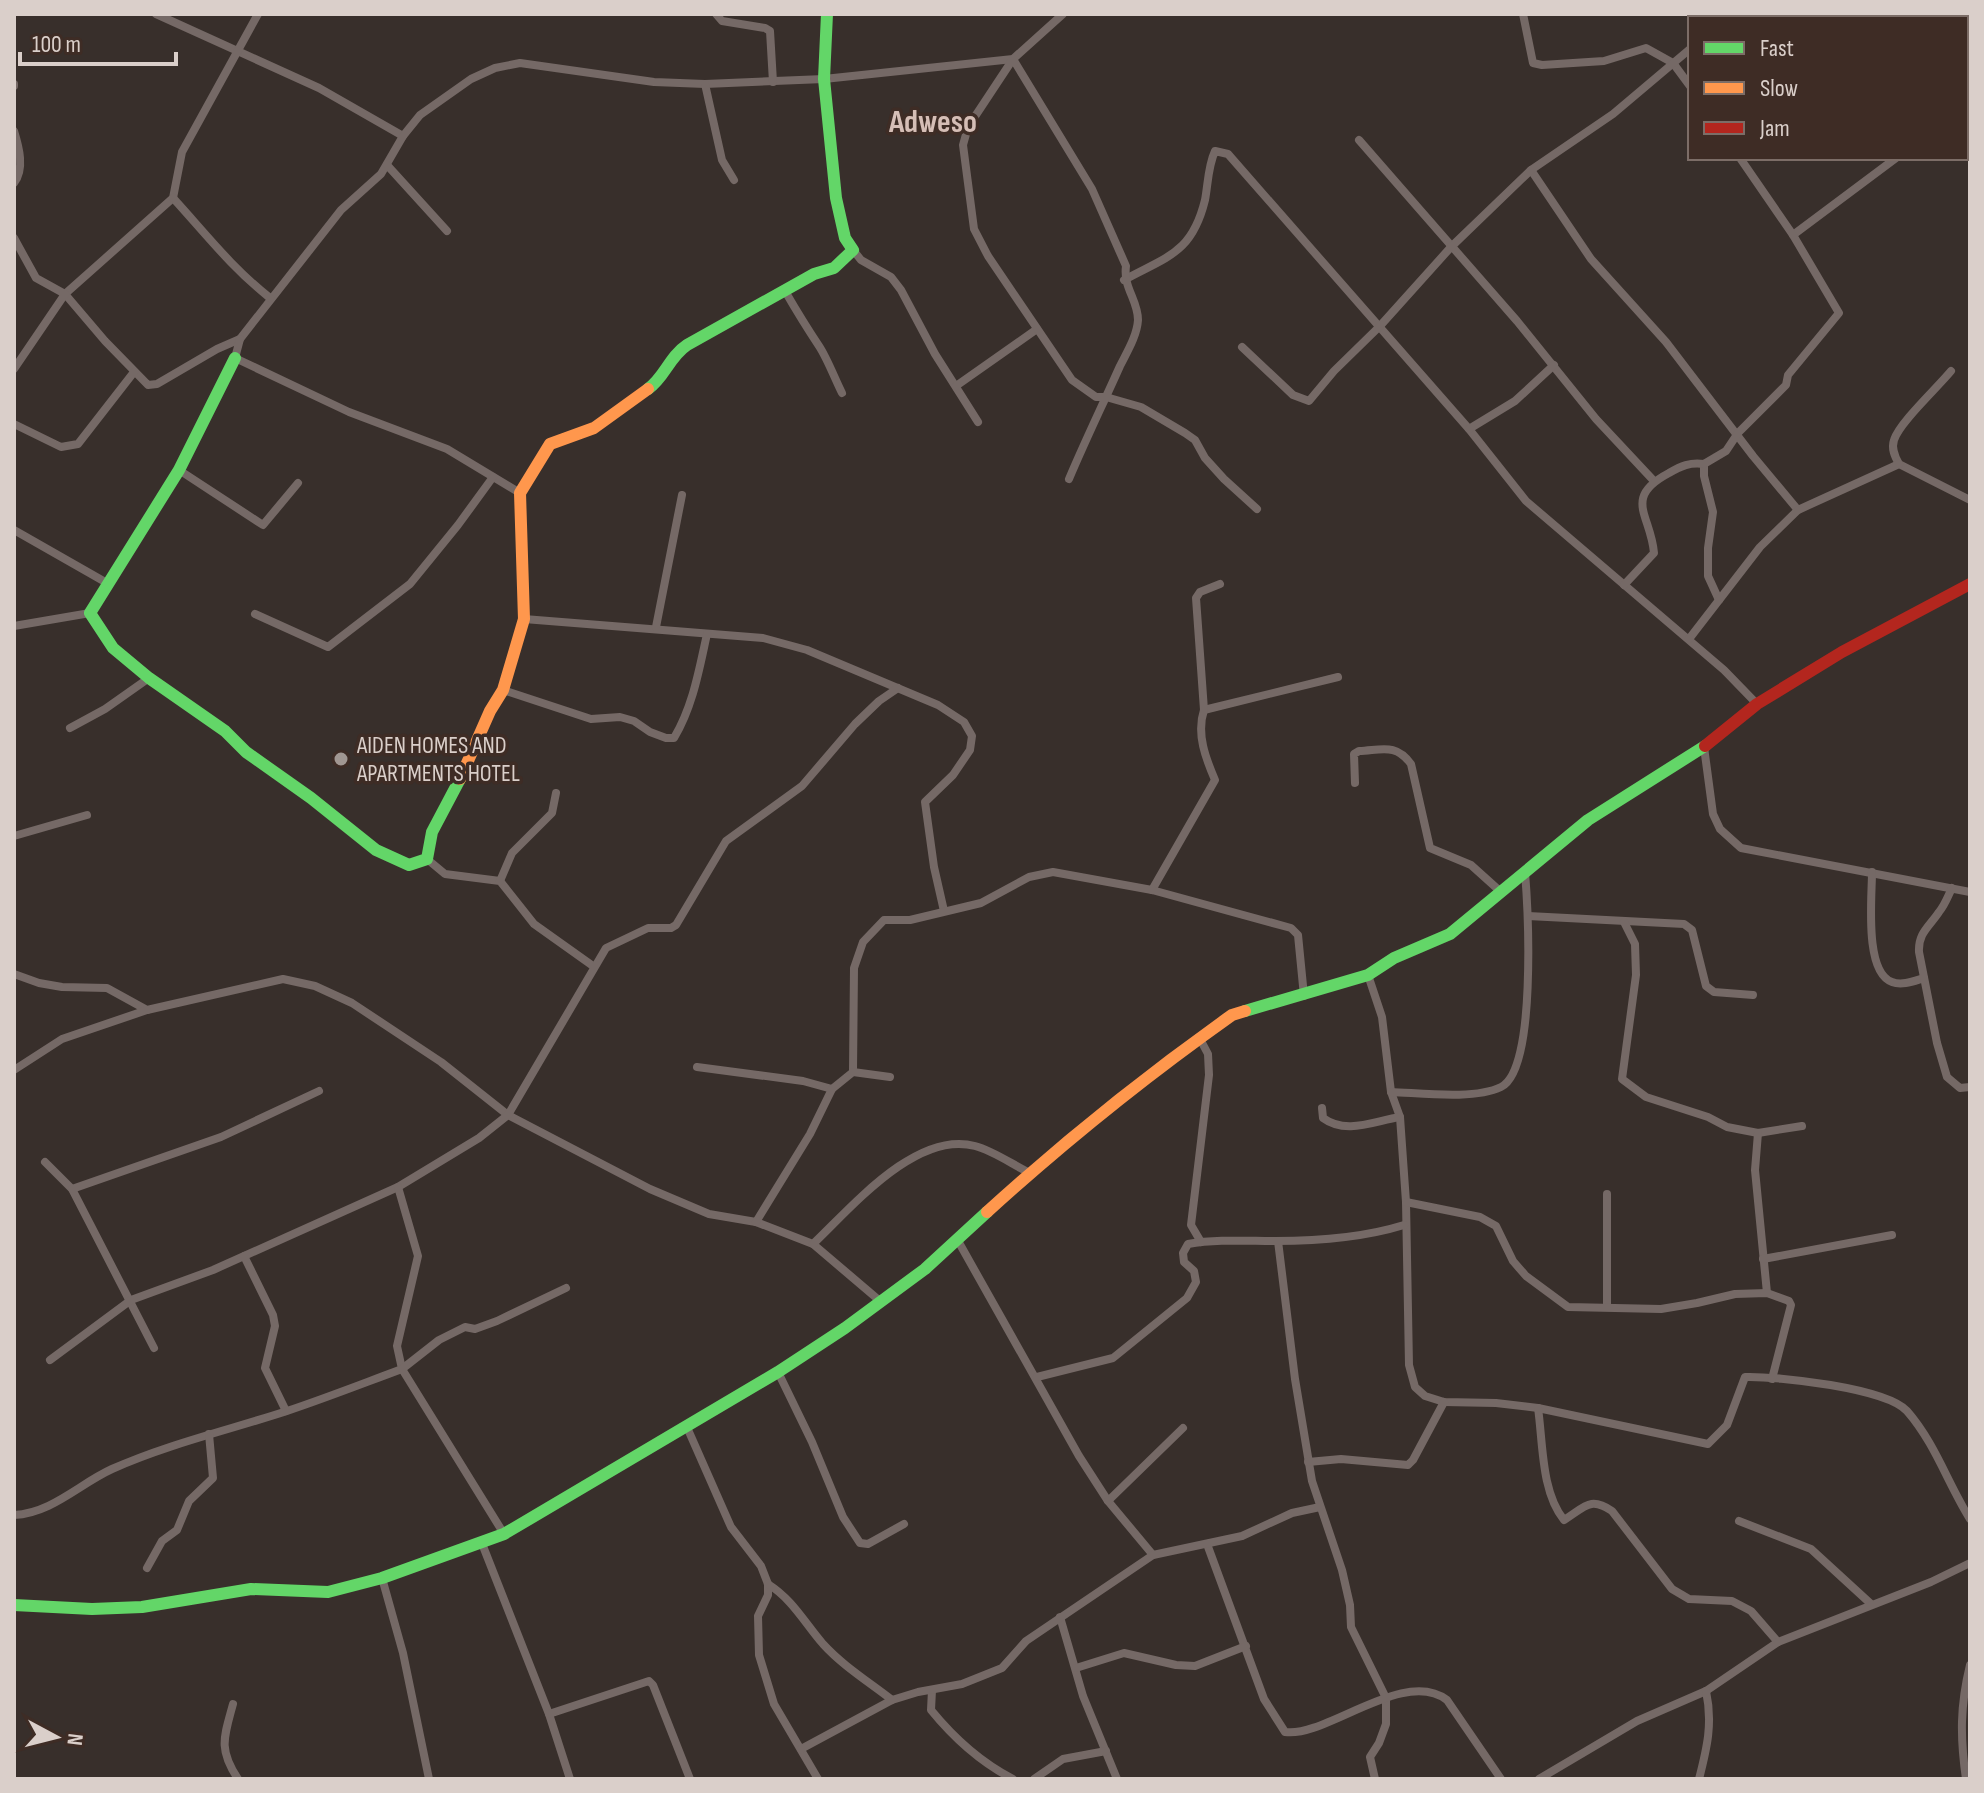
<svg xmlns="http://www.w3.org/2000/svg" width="1984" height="1793" font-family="'Sofia Sans Condensed',sans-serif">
	<rect width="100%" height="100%" fill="#382f2b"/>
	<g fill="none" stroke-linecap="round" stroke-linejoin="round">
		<g stroke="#756966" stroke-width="8">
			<path d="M156,14L319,88L403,136"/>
			<path d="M258,14L182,152L173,198L65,294L105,341L148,385L157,384L217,349L240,339L341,210L381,174L403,136L420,115L471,79L495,68L520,63L654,82L705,84L824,79L1013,59L1063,14"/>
			<path d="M716,14L722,21L765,28L770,31L773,82"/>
			<path d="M1523,14L1533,63L1542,65L1604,61L1646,48L1673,63L1690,86"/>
			<path d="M1727,18L1732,14"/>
			<path d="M14,84V86"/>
			<path d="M705,84L722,160L734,180"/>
			<path d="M1966,86L1970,74"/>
			<path d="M14,131C19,147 25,169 14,183"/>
			<path d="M1359,140L1517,321L1596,419L1654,481"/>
			<path d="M1966,151L1970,154"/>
			<path d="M387,165L447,231"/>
			<path d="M1531,170L1591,259L1666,342L1753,456L1798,510"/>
			<path d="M173,198C206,234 231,267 270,298"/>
			<path d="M1793,235L1896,158"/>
			<path d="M14,238L36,278L65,294L14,369"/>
			<path d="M853,250L861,260L891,277L901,290L935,354L978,422"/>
			<path d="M1124,280C1168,256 1192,253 1205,200C1208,184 1208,166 1215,151L1228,154L1469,429L1526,501L1724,670L1757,704"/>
			<path d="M785,291C796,310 807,328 819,346C827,358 835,379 842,393"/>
			<path d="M240,339L235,358L349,412L447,449L520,493"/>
			<path d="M1242,347L1293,395L1309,401L1334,371L1380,326L1451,247L1531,170L1613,114L1690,49"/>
			<path d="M1951,371C1938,387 1899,423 1894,440C1891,449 1895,457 1899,464L1970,500"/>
			<path d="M956,386L1037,329"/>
			<path d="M14,424L61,447L78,444L134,372"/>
			<path d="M1469,429L1515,401L1554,365"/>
			<path d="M1704,464V476L1713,512L1708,548V576L1719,600"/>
			<path d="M179,470L263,525L298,483"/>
			<path d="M1069,479C1085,441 1103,404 1120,366C1127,352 1137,336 1138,320C1138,300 1123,288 1126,266L1092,189L1013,59L968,127L963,145L974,229L988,256L1072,380L1096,397H1106L1141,407L1185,433L1195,440L1205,458L1224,479L1257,509"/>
			<path d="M14,530L107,583"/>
			<path d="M1624,585L1654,553C1651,515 1622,498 1669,473C1681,466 1690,462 1704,464L1726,451L1738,433L1786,385L1788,375L1839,313L1793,235L1740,158"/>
			<path d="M255,614L328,647L410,584L458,525L493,477"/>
			<path d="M524,619L763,638L807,650L938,705L964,722L972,736L970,750L953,775L925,802L934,867L944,911"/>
			<path d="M14,626L90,613"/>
			<path d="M656,627L682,495"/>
			<path d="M1689,639L1760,547L1798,510L1899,464"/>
			<path d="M503,690L591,719L620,717L634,721L650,732L666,738H674C693,706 699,670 707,634"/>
			<path d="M1204,710L1338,677"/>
			<path d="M70,728L105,709L149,678"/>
			<path d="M1704,747L1713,814L1720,829L1741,848L1970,892"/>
			<path d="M1355,783L1354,754L1359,751C1382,750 1396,743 1411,764L1430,848L1471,865L1501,892"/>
			<path d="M14,836L87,815"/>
			<path d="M427,859L445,874L500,881L534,924L593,966"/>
			<path d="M1872,872C1872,897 1864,972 1892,982C1902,986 1914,981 1924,978"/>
			<path d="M500,881L512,853L552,813L556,793"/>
			<path d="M1952,888C1948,896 1945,905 1939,912C1929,927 1918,933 1919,952L1937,1043L1947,1077L1960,1088L1970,1087"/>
			<path d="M1152,890L1215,780C1206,759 1196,734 1204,710L1196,598L1200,592L1220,584"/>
			<path d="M1528,916L1684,924L1692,930L1706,986L1714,992L1753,995"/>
			<path d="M1624,922L1635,944L1636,975L1622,1079L1646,1097L1708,1117L1727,1127L1758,1133L1802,1126"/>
			<path d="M14,974L39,983L62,987L107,988L147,1010L283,979L315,986L352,1003L441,1062L508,1115L650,1189L709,1214L756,1222L813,1244L880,1301"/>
			<path d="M1368,975L1382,1017L1391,1092L1400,1117L1406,1202L1409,1365L1415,1387L1425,1396L1444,1402L1496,1403L1538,1408L1708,1444L1727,1425L1745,1377C1778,1376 1886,1388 1907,1411C1935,1443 1948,1484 1970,1519"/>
			<path d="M1199,1037L1208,1054L1209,1075L1191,1225L1201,1242"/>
			<path d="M697,1067L803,1081L832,1089"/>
			<path d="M14,1070L62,1039L147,1010"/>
			<path d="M853,1072L854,968L863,942L884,920H910L981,903L1029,877L1053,872L1152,890L1291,928L1298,935L1304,996"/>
			<path d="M1391,1092C1421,1093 1474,1100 1501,1087C1537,1070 1528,909 1525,872"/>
			<path d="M1322,1108L1323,1118C1346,1135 1374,1121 1400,1117"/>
			<path d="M1758,1133L1755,1170L1767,1293"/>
			<path d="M45,1162L72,1189L154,1348"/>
			<path d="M72,1189L221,1137L319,1091"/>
			<path d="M1607,1194V1306"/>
			<path d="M1406,1202L1480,1217L1496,1226L1513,1261L1526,1276L1568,1307L1661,1309L1697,1303L1735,1294L1767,1293L1789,1301L1791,1305L1772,1379"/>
			<path d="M756,1222L810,1134L832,1089L853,1072L890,1077"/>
			<path d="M957,1239L1079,1456L1108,1501L1153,1555"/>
			<path d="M1278,1241L1295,1379L1312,1481L1342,1570L1350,1605L1351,1627L1386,1698V1724L1379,1743L1370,1757L1375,1779"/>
			<path d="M813,1244C851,1208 916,1130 975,1146C994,1151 1013,1165 1030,1173"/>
			<path d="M244,1256L273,1315L275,1326L265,1368L286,1411"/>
			<path d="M1763,1259L1892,1235"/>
			<path d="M50,1360L131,1300L213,1270L398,1187L479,1138L508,1115L606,948L648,928H671L676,925L726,841L802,786L855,724L879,701L898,688"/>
			<path d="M778,1372L812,1442L843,1517L860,1543L868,1544L904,1524"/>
			<path d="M1037,1377L1113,1358L1187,1298L1196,1282L1194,1271L1184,1262L1183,1253L1188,1244C1217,1239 1246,1241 1275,1241C1319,1241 1362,1238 1404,1225"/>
			<path d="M1538,1408C1543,1442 1541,1492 1564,1520C1585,1507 1590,1496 1612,1511L1672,1589L1689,1599L1732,1601L1751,1611L1778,1642"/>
			<path d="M686,1425L731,1527L761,1566L768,1584V1595L758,1616L759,1655L774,1704L818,1779"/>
			<path d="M1308,1462L1341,1459L1408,1465L1413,1460L1444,1402"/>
			<path d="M1108,1501L1183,1428"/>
			<path d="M14,1515C52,1513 79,1484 112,1469C168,1444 229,1430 287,1411C326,1398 364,1383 402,1369L397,1346L418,1256L398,1187"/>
			<path d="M1739,1521L1811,1549L1871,1604"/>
			<path d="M504,1534L402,1369L439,1340L465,1327L475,1329L497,1321L566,1288"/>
			<path d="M481,1541L549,1714L570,1779"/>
			<path d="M1207,1544L1264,1699L1285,1732C1326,1738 1404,1667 1447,1700L1501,1779"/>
			<path d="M147,1568L162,1541L177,1530L189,1501L213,1478L209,1434"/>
			<path d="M382,1578L403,1653L429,1779"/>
			<path d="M768,1584C793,1600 804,1622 823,1644C843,1666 869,1682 892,1700"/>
			<path d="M1060,1617L1083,1696L1117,1779"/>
			<path d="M1076,1668L1124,1653L1176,1665L1195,1666L1246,1646"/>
			<path d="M932,1690L931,1710C953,1737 982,1763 1013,1779"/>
			<path d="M233,1704C224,1737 218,1749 238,1779"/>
			<path d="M549,1714L649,1681L653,1685L690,1779"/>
			<path d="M801,1749L892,1700L918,1692L962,1684L1002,1668L1026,1641L1153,1555L1242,1536L1292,1513L1320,1507"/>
			<path d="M1034,1779L1063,1759L1106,1751"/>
			<path d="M1539,1779L1637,1721L1706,1691L1778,1642L1931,1582L1970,1563"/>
			<path d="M1699,1779C1707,1748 1713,1723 1706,1691"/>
			<path d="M1966,1779C1960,1737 1960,1706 1970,1665"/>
		</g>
		<g stroke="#63d668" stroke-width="12">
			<path d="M235,358L179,470L90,613L113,648L149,678L225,731L246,752L311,798L376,850L409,865L427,859L432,832L460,779"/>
			<path d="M648,389C665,377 669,357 687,345L814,274L834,268L853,250L845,238L836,198L824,79L827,14"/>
			<path d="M1245,1011L1368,975L1394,958L1450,934L1588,820L1705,746"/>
			<path d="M14,1605L92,1609L142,1607L251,1589L328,1592L382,1578L504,1534L778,1372L845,1328L925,1269L987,1212"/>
		</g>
		<g stroke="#ff974d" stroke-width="12">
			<path d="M460,779L490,711L503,690L524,619L520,493L550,444L594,428L648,389"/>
			<path d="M987,1212C1065,1141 1146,1076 1232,1015L1245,1011"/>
		</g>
		<path stroke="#b3261e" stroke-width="12" d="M1705,746L1757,704L1842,652L1970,584"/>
	</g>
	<circle fill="#a19792" stroke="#3e2c25" stroke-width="3" cx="341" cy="759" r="8"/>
	<g text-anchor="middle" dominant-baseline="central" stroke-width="7" stroke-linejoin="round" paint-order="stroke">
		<g font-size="24" fill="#dacfca" stroke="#3e2c25" text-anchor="start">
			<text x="357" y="745">AIDEN HOMES AND<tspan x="357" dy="28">APARTMENTS HOTEL</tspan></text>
		</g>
		<g font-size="32" font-weight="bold" fill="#d5beb6" stroke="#3e2c25">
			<text x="933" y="122">Adweso</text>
		</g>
	</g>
	<rect width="1984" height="1793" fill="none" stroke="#dacfca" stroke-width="32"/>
	<rect x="1688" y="16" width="280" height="144" fill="#3e2c25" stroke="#7c6d67" stroke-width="2"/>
	<rect x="1704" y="42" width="40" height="12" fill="#63d668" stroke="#7c6d67" stroke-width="2"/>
	<text x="1760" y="56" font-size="24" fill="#dacfca">Fast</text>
	<rect x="1704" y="82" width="40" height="12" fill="#ff974d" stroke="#7c6d67" stroke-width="2"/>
	<text x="1760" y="96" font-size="24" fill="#dacfca">Slow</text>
	<rect x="1704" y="122" width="40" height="12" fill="#b3261e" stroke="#7c6d67" stroke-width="2"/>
	<text x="1760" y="136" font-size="24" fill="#dacfca">Jam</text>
	<g transform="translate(56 1737) rotate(97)" stroke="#3e2c25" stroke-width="6" paint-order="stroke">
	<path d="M0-6L14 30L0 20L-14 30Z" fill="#dacfca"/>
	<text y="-12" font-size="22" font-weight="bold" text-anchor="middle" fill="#dacfca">N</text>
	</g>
	<path d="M20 52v12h156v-12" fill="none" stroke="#dacfca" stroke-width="4"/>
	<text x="32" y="52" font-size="24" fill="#dacfca" stroke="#3e2c25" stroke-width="6" paint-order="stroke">100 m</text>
</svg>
